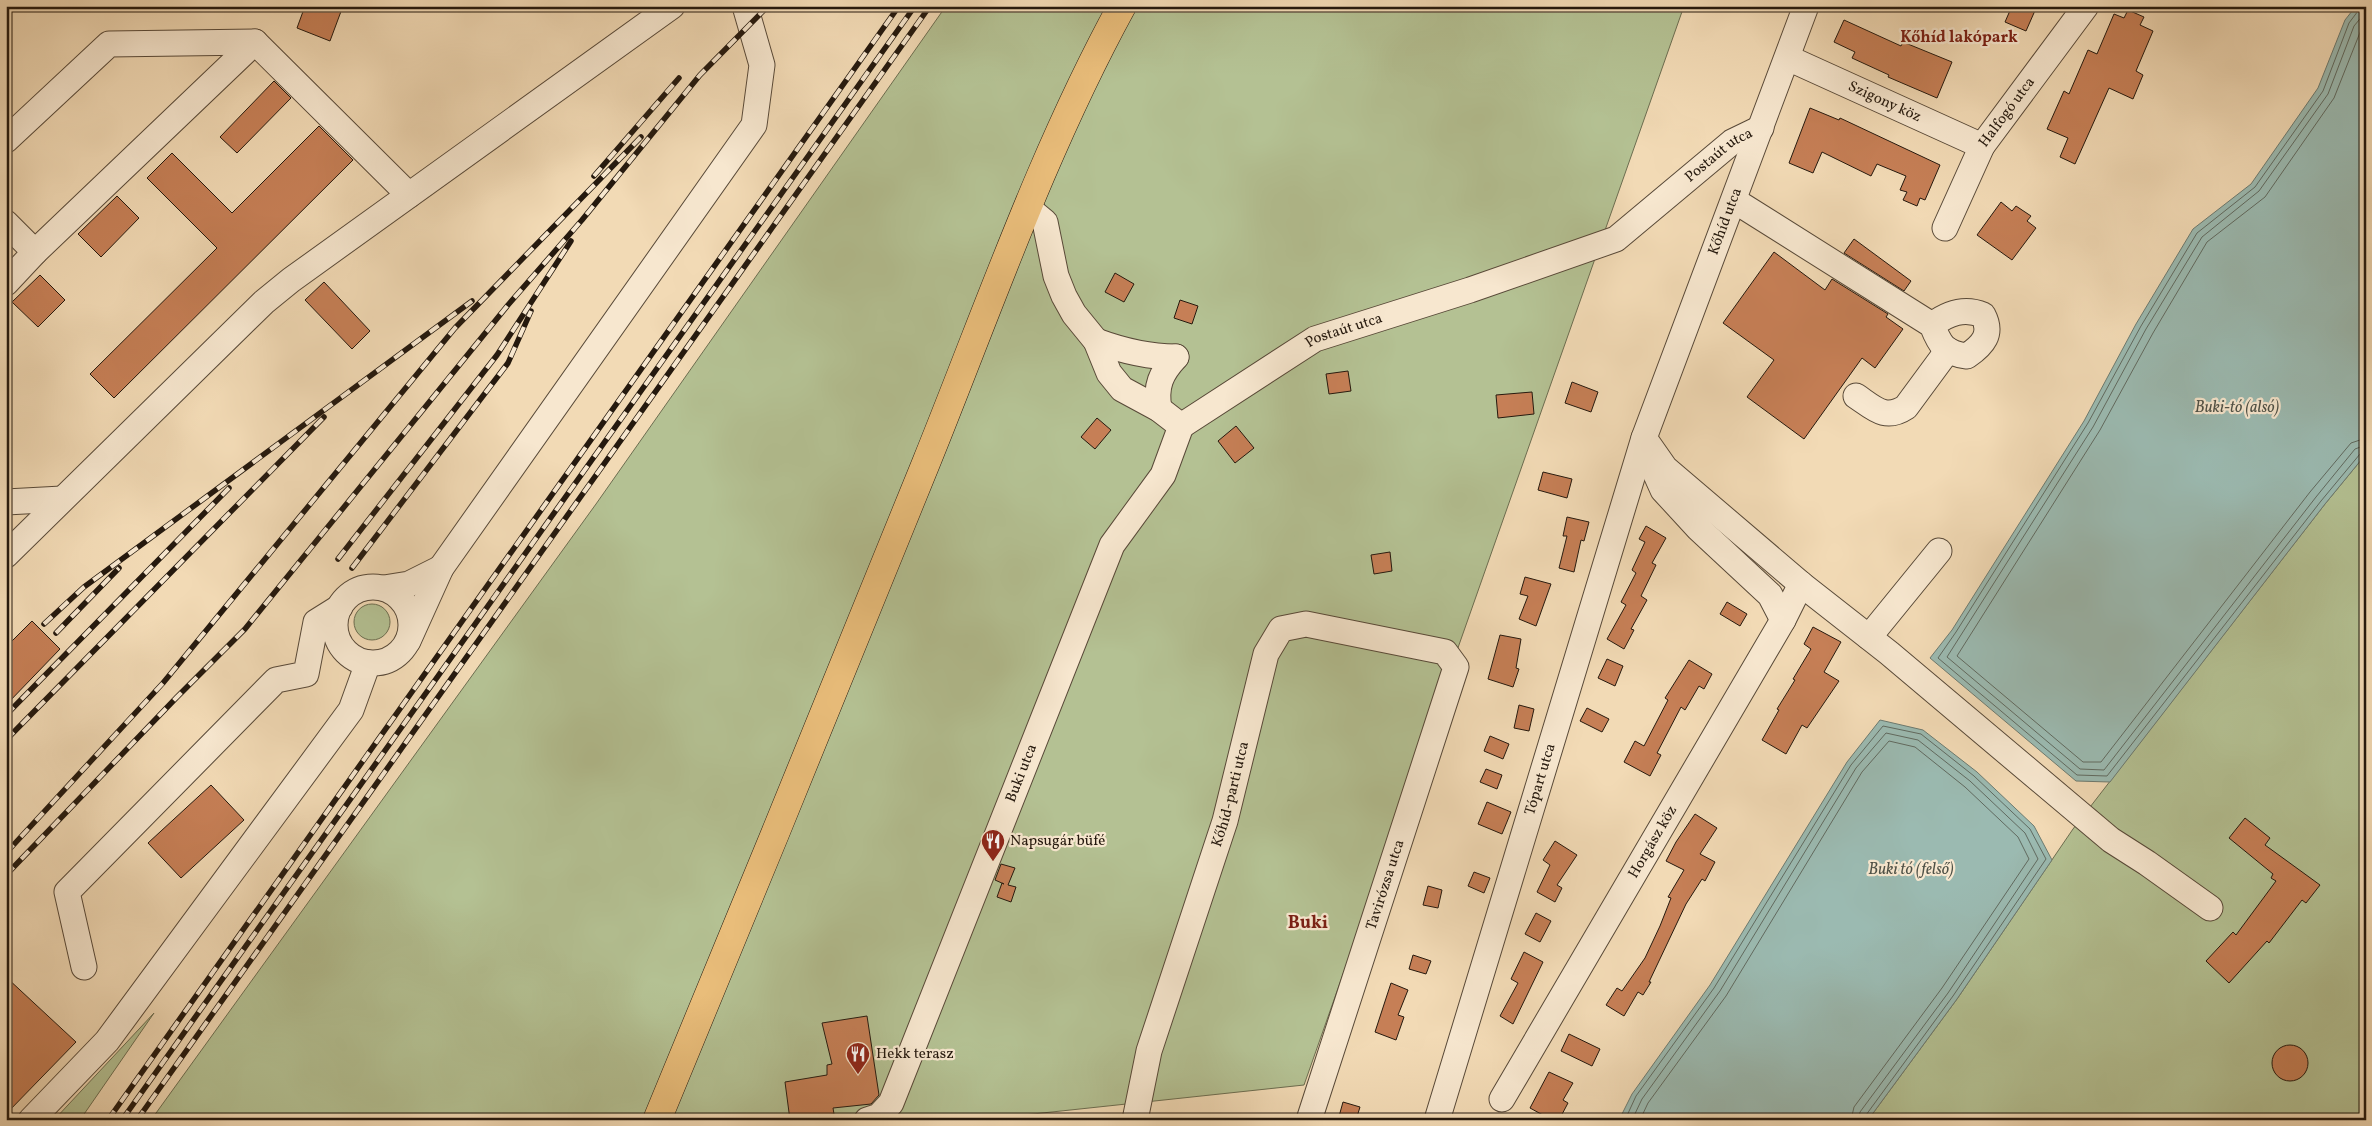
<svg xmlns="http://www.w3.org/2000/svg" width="2372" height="1126" font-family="Vollkorn,serif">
	<rect width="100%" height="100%" fill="#f2dab5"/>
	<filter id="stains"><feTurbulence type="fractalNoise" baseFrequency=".004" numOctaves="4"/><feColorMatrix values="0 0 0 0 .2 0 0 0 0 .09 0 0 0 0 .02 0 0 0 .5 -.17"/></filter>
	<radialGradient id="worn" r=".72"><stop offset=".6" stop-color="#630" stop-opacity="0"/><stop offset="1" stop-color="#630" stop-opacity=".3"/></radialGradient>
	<g fill="#b4c193" stroke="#6c6d50">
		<path d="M946,6H1684L1304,1085L977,1120H151L596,504Z"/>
		<path d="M2366,454V1120H1868L1957,999L2073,829L2325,504Z"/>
		<circle cx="372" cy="622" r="18"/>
		<path d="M154,1013L80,1120H54Z"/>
	</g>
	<g fill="#9bbab1" stroke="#6c7a70">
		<path d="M2356,6H2366V454L2325,504L2110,782L2076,781L1930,658L1952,630L2084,421L2136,324L2193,229L2251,184L2318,88L2345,20Z"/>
		<path d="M1880,720L1923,730L1977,772L2034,826L2052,860L1957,999L1868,1120H1619L1632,1094L1710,985L1847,762Z"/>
	</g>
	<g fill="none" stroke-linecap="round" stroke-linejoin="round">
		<g stroke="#606a60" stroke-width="1">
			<path d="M2359,6L2358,11L2349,23L2323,91L2255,187L2197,233L2141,326L2088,423L1956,632L1938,658L2077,775L2107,776L2321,501L2360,454L2366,452"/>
			<path d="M2365,6L2364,14L2354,26L2328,94L2259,191L2202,237L2146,329L2093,427L1947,657L2080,769L2104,770L2316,497L2355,449L2366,445"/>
			<path d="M2366,23L2361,30L2334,98L2265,197L2207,242L2153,333L2100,430L1957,656L2083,762H2101L2310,492L2351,443L2366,438"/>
			<path d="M1625,1120L1636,1096L1714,988L1851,765L1883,726L1921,734L1974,776L2030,829L2046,859L1953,996L1866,1115L1865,1120"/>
			<path d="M1632,1120L1642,1099L1720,991L1856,768L1886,733L1918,740L1970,781L2025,833L2038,859L1948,993L1860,1112L1858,1120"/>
			<path d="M1640,1120L1648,1103L1726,996L1862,772L1889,741L1915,747L1965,787L2018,837L2029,859L1942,988L1854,1107L1851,1120"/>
		</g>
	</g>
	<g fill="#c67f56" stroke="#25190e">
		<path d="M305,6H343L330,41L297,28Z"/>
		<path d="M2012,6H2037L2026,31L2005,22Z"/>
		<path d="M2128,10L2144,17L2140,25L2153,31L2136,71L2143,75L2133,99L2109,88L2075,164L2060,157L2068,138L2047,129L2064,91L2069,94L2088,50L2097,54L2114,14L2124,18Z"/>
		<path d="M1844,20L1901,46L1903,42L1952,62L1937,98L1888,77L1889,75L1852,58L1855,52L1834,42Z"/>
		<path d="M274,81L291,98L237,153L220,137Z"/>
		<path d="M1810,108L1839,120L1840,118L1940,165L1925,200L1920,198L1917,206L1903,200L1907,192L1900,190L1906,176L1877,164L1871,176L1822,152L1813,173L1789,163Z"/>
		<path d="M319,126L353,160L114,398L90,374L217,248L147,178L172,153L232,213Z"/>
		<path d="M117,196L139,218L101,257L78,234Z"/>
		<path d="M2001,202L2012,211L2016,206L2031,216L2027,221L2036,228L2012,260L1977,235Z"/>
		<path d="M1854,239L1911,281L1904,291L1844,253Z"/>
		<path d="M1774,252L1825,290L1832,279L1888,314L1886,317L1903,329L1875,368L1862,358L1804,439L1747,397L1774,360L1723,323Z"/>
		<path d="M1115,273L1134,284L1124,302L1105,292Z"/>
		<path d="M40,275L65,300L38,327L12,302Z"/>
		<path d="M324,282L370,331L352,349L305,300Z"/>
		<path d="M1180,300L1198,306L1192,324L1174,318Z"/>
		<path d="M1348,371L1351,391L1329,394L1326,374Z"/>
		<path d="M1572,382L1598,392L1591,412L1565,403Z"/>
		<path d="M1532,392L1534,414L1498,418L1496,395Z"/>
		<path d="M1097,418L1111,430L1095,449L1081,437Z"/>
		<path d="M1236,426L1254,448L1235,463L1218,441Z"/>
		<path d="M1543,472L1572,479L1567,498L1538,490Z"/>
		<path d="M1567,517L1589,522L1584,541L1581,540L1574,572L1559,568L1567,536H1563Z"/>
		<path d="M1646,526L1666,538L1652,563L1656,565L1641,596L1647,600L1631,629L1634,630L1624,649L1607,639L1626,605L1621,602L1636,573L1632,570L1645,542L1639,539Z"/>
		<path d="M1390,552L1392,571L1374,574L1371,555Z"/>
		<path d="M1525,577L1551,584L1536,626L1519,619L1528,596L1520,594Z"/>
		<path d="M1727,602L1747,614L1740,626L1720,614Z"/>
		<path d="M32,621L60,649L6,705V647Z"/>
		<path d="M1813,627L1841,642L1824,672L1839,681L1807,728L1802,725L1786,754L1762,740L1779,710L1777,709L1795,680L1793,679L1811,649L1804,644Z"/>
		<path d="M1500,635L1521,639L1516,668L1519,669L1513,687L1488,679Z"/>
		<path d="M1607,659L1623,666L1615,686L1598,678Z"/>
		<path d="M1689,660L1712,674L1704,689L1699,686L1685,710L1681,707L1657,753L1661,755L1650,776L1624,762L1635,741L1644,746L1668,700L1665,698Z"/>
		<path d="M1519,705L1534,709L1529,731L1514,728Z"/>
		<path d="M1587,708L1609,719L1602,732L1580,721Z"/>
		<path d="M1490,736L1509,744L1503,759L1484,751Z"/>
		<path d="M1486,769L1502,775L1497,789L1480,782Z"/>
		<path d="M211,785L244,820L181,878L148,843Z"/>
		<path d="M1487,802L1511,812L1502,834L1478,824Z"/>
		<path d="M1695,814L1717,828L1700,854L1715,862L1705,881L1702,879L1686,904L1649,982H1651L1643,995L1638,992L1624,1016L1606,1005L1617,988L1622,991L1645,958L1660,926L1671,898L1668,897L1684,870L1666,861L1676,842Z"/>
		<path d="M2245,818L2270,838L2265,845L2320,885L2306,903L2302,900L2269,943L2267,941L2229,983L2206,961L2233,932L2236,935L2276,881L2271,878L2273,874L2229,838Z"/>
		<path d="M1555,841L1577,855L1557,885L1562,888L1555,902L1537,892L1550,865L1543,860Z"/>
		<path d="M1001,864L1015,868L1008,885L1016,887L1011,902L997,897L1002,883L1004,884L995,880Z"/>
		<path d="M1474,872L1490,878L1484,893L1468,886Z"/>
		<path d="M1428,886L1442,890L1438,908L1423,905Z"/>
		<path d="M1536,913L1551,921L1540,942L1525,934Z"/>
		<path d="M1524,952L1543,962L1513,1024L1500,1016L1518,983L1511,979Z"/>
		<path d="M1413,955L1431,961L1426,974L1409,969Z"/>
		<path d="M6,977L76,1042L6,1114Z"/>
		<path d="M1391,983L1408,990L1398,1015L1404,1017L1396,1040L1375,1032Z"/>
		<path d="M867,1016L879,1095L871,1104L833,1108L834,1114L790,1120L785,1082L827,1075V1065L832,1064L822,1023Z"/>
		<path d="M1569,1034L1600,1049L1592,1066L1561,1051Z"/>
		<circle cx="2290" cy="1063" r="18"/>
		<path d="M1549,1072L1573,1083L1563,1100L1568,1103L1559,1120H1552L1530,1108Z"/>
		<path d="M1343,1102L1360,1107L1356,1120H1338Z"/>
	</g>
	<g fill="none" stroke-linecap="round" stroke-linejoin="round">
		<g stroke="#584938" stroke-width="27">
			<g id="minor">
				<path id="s1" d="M1788,58L1982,146"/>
				<path d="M6,140L109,44L255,42"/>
				<path d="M1735,201L1932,325C1940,345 1944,353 1967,356C1983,345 1993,334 1983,315C1964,307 1948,313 1932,325"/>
				<path d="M1027,207L1045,222L1056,276L1064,296L1074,314L1096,341L1109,373L1122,389L1159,409L1181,426"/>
				<path d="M6,223L35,252L6,283"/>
				<path id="s2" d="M1945,228L1982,146L2086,6"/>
				<path d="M35,252L255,42L409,195"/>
				<path d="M1096,341C1123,351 1147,357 1176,357"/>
				<path d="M1856,396C1874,408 1885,421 1906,407L1948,350"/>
				<path d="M1159,409C1155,386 1161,373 1176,357"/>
				<path id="s3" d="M1181,426L1315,339L1470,290L1616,239L1732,142L1761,128"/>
				<path d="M1644,438L1665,468L1801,584L1889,653L2111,840L2147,863L2210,908"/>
				<path d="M1649,459L1663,490L1698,528L1770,595L1783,620"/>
				<path d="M6,502L62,499"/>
				<path d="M6,555L264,302L291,280L672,6"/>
				<circle cx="373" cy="625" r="38"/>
				<path d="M384,588L409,584L441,568"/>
				<path d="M1869,637L1939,551"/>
				<path d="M408,641L441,568L754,125L762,65L745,6"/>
				<path d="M84,967L67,892L276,680L306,674L316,622L340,607"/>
				<path id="s4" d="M1502,1099L1783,620L1801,584"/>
				<path d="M31,1120L107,1041L351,710L368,663"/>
				<path id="s5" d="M867,1120L879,1116L891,1103L1112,545L1163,475L1181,426"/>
				<path id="s6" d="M1135,1120L1149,1051L1225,821L1266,654L1281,629L1306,624L1445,652L1456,667L1309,1120"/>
				<path id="s7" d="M1437,1120L1644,438L1806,6"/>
			</g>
		</g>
		<g stroke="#25190e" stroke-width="29">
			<path id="major" d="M657,1120C747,901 838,683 926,463C988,310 1042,152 1122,6"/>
		</g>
		<use href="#minor" stroke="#f7e7cf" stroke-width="25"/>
		<use href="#major" stroke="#e9bd7a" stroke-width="28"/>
		<g stroke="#25190e" stroke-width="5.5">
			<g id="rail">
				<path d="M594,176L679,78"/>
				<path d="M338,559L497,355L571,241"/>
				<path d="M352,568L508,363L531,311"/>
				<path d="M44,624L84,587L472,301"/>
				<path d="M56,633L119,568"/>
				<path d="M6,715L229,488"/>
				<path d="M6,740L324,417"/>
				<path d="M6,853L163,683L455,328L641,137"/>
				<path d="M6,875L177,697L245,629L508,305L582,220L700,75L768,6"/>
				<path d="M108,1120L899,6"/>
				<path d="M122,1120L915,6"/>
				<path d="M137,1120L930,6"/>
			</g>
		</g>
		<use href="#rail" stroke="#f7e7cf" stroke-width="4" stroke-dasharray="11" stroke-linecap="butt"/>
	</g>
	<defs>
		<g id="restaurant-pin" transform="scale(1.25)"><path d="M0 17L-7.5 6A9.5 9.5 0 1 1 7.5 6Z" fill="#8f2418" stroke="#f7e7cf"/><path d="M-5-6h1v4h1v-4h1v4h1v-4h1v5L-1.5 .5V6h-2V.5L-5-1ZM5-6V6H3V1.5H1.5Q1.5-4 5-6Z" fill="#fff"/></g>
	</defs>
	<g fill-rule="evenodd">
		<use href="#restaurant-pin" x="993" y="841"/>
		<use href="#restaurant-pin" x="858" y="1054"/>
	</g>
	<g text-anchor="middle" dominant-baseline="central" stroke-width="4.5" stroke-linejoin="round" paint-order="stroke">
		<g font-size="15" fill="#25190e" stroke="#f7e7cf">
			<text stroke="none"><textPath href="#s1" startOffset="106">Szigony köz</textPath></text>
			<text stroke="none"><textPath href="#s2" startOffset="132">Halfogó utca</textPath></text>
			<text stroke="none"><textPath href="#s3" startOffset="610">Postaút utca</textPath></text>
			<text stroke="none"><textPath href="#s7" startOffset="944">Kőhíd utca</textPath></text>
			<text stroke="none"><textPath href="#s3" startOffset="190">Postaút utca</textPath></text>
			<text stroke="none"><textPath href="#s5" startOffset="385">Buki utca</textPath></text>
			<text stroke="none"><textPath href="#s7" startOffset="356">Tópart utca</textPath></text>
			<text stroke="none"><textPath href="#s6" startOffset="340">Kőhíd-parti utca</textPath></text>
			<text stroke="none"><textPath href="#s4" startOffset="298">Horgász köz</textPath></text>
			<text transform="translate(1386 885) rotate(-72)">Tavirózsa utca</text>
		</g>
		<g font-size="15" fill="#25190e" stroke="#f7e7cf" text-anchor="start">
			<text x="1010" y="841">Napsugár büfé</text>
			<text x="876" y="1054">Hekk terasz</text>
		</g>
		<g font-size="16" font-weight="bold" fill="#7a1f14" stroke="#f7e7cf">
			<text x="1959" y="38">Kőhíd lakópark</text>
		</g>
		<g font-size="16" font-style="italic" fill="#4e5147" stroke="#f7e7cf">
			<text x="2237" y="408">Buki-tó (alsó)</text>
			<text x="1911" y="870">Buki tó (felső)</text>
		</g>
		<g font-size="18" font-weight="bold" fill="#7a1f14" stroke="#f7e7cf">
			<text x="1308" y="923">Buki</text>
		</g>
	</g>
	<rect width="2372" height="1126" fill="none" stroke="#f2dab5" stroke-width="25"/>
	<rect x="8" y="8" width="2357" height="1111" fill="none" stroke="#25190e" stroke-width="2.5"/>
	<rect x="12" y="12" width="2347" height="1101" fill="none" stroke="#25190e"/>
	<rect width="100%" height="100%" filter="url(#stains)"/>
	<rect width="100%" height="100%" fill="url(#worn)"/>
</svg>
